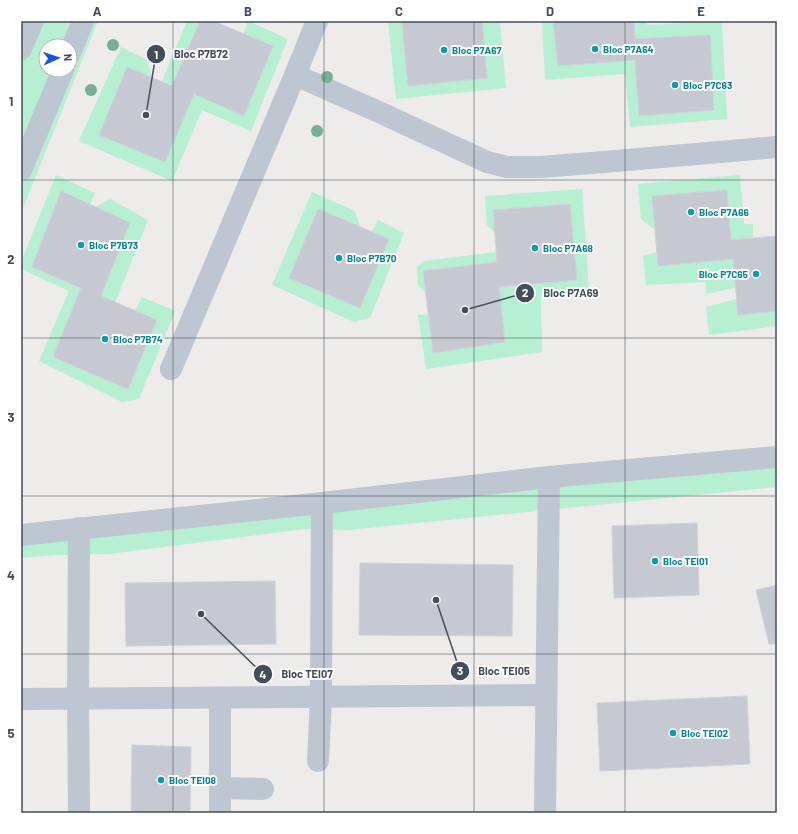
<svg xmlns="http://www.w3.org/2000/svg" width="798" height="834" font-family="Barlow,sans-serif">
	<rect width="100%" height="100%" fill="#eeebeb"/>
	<g fill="#b6efd2" fill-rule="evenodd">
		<path d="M21,21H98L21,213ZM46,46H70V70H46Z"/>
		<path d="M187,21H200L172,85L162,81Z"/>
		<path d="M248,21L288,39L251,131L202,110L172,181L79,141L121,47L147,60L152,77L127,67L99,135L165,161L194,94L244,115L273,46L243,34Z"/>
		<path d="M388,21H500L506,88L396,99Z"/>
		<path d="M542,21H553L558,66L635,60L640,116L714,110L710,35L635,39L634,21H647V25L722,21L727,119L630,127L625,74L545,80Z"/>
		<path d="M56,175L95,193L90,205L32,267L81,288L53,357L128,389L157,320L135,311L142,297L175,311L139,399L122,402L39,361L69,291L21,269V262Z"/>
		<path d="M740,175L744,224H753V238L731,240L727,190L652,196L654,229L641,219L638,184Z"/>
		<path d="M582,189L589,290L541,295L542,352L426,369L418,315L428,314L433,353L505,342L499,287L576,280L570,204L493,210L495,233L487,225L485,196Z"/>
		<path d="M312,192L355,211L360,227L318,209L289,278L389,239L372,232L378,220L404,233L370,318L354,322L272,285Z"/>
		<path d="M110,199L148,220L115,303L101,297L130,223L95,207Z"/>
		<path d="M496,252L497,262L423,271L425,292L418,285L417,267L424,261Z"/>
		<path d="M656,252L658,266L733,259L735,288L706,294V282L646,285L643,256Z"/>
		<path d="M737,299L738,315L777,311V326L709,335L706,307Z"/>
		<path d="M777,457V487L347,530L305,529L109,554L56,555L21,558V535Z"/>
	</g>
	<g fill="#c7c9d2" stroke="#cfd1d8">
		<path d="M200,21H213L273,46L244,116L194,94L165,162L99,135L127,67L172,86Z"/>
		<path d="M402,21H482L487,78L408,86Z"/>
		<path d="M553,21H634L635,39L710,35L714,110L639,116L635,60L558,66Z"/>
		<path d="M727,190L731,240L777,236V311L738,315L733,259L658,266L652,196Z"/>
		<path d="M61,191L130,223L101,296L157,320L128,389L53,357L81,288L32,267Z"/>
		<path d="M570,204L577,280L499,287L505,342L433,353L423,271L497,262L493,210Z"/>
		<path d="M318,209L389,239L360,308L289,278Z"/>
		<path d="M697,523L699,595L614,598L612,526Z"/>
		<path d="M360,563L513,565L512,636L359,635Z"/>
		<path d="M275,581L276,644L126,646L125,583Z"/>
		<path d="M777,585V644H769L756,590Z"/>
		<path d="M747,696L750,764L600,771L597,703Z"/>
		<path d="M132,745L191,747L190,813H131Z"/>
	</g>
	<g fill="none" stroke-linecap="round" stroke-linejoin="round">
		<g stroke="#bec6d2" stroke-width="22">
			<path d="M21,49L33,21"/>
			<path d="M70,53L83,21"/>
			<path d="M295,75L379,112L487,162L507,167H540L604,162L777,147"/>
			<path d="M21,170L63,70"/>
			<path d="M171,369L295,75L317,21"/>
			<path d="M79,528L78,698L79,813"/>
			<path d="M21,535L322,503L549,477L777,457"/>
			<path d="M220,698V813"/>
			<path d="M21,699L546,695"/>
			<path d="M318,761L321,697L322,503"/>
			<path d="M220,788L263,789"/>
			<path d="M545,813L549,477"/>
		</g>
	</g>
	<g fill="#76ae97">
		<circle cx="113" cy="45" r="6"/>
		<circle cx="327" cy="77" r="6"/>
		<circle cx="91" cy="90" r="6"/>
		<circle cx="317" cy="131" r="6"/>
	</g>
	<path fill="none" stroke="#434d59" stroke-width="1" stroke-opacity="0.55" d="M173,21V813M324,21V813M474,21V813M625,21V813M21,180H777M21,338H777M21,496H777M21,654H777"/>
	<g fill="#0f9aa8" stroke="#fff" stroke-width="1.5">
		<circle cx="595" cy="49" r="4"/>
		<circle cx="444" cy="50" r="4"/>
		<circle cx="675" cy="85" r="4"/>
		<circle cx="691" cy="212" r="4"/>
		<circle cx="81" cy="245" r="4"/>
		<circle cx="535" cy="248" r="4"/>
		<circle cx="339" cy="258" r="4"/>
		<circle cx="756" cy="274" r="4"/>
		<circle cx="105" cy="339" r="4"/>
		<circle cx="655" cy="561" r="4"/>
		<circle cx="673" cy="733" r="4"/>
		<circle cx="161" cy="780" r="4"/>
	</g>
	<g text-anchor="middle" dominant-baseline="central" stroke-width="4" stroke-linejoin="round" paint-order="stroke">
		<g font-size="10" font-weight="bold" fill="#0d838f" stroke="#fff" text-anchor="start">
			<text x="603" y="49">Bloc P7A64</text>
			<text x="452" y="50">Bloc P7A67</text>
			<text x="683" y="85">Bloc P7C63</text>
			<text x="699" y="212">Bloc P7A66</text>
			<text x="89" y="245">Bloc P7B73</text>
			<text x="543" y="248">Bloc P7A68</text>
			<text x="347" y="258">Bloc P7B70</text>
			<text x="748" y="274" text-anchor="end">Bloc P7C65</text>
			<text x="113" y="339">Bloc P7B74</text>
			<text x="663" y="561">Bloc TEI01</text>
			<text x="681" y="733">Bloc TEI02</text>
			<text x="169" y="780">Bloc TEI08</text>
		</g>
	</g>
	<path fill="none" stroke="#434d59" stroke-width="1.5" d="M146 115L156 54M465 310L525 293M436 600L460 671M201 614L263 674"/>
	<g fill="#434d59" stroke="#fff" stroke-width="1.5">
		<circle cx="146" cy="115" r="4"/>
		<circle cx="465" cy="310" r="4"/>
		<circle cx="436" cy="600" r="4"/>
		<circle cx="201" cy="614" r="4"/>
		<circle cx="156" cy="54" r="10"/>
		<circle cx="525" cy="293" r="10"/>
		<circle cx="460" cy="671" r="10"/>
		<circle cx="263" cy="674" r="10"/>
	</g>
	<g font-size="12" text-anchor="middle" font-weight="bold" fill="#fff">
		<text x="156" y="59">1</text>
		<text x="525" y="297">2</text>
		<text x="460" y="675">3</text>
		<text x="263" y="679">4</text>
	</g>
	<g font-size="11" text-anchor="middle" font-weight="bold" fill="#434d59" stroke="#fff" stroke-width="4" stroke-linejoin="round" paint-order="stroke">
		<text x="201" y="58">Bloc P7B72</text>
		<text x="571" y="297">Bloc P7A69</text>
		<text x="504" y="675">Bloc TEI05</text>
		<text x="307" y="678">Bloc TEI07</text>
	</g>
	<rect width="798" height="834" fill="none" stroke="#ffffff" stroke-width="44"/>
	<g transform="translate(58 58) rotate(87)"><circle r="19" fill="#ffffff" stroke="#b4b8bd"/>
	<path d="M0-3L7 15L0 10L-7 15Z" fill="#1258e2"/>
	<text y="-6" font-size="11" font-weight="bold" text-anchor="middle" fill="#434d59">N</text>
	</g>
	<rect x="22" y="22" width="754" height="790" fill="none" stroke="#434d59" stroke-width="1.5"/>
	<g font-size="13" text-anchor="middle" font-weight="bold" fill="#434d59">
		<text x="97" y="16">A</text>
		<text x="248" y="16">B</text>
		<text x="399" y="16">C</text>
		<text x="550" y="16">D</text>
		<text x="701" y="16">E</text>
		<text x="11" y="106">1</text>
		<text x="11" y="264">2</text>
		<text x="11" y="422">3</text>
		<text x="11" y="580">4</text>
		<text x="11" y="738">5</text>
	</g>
</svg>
